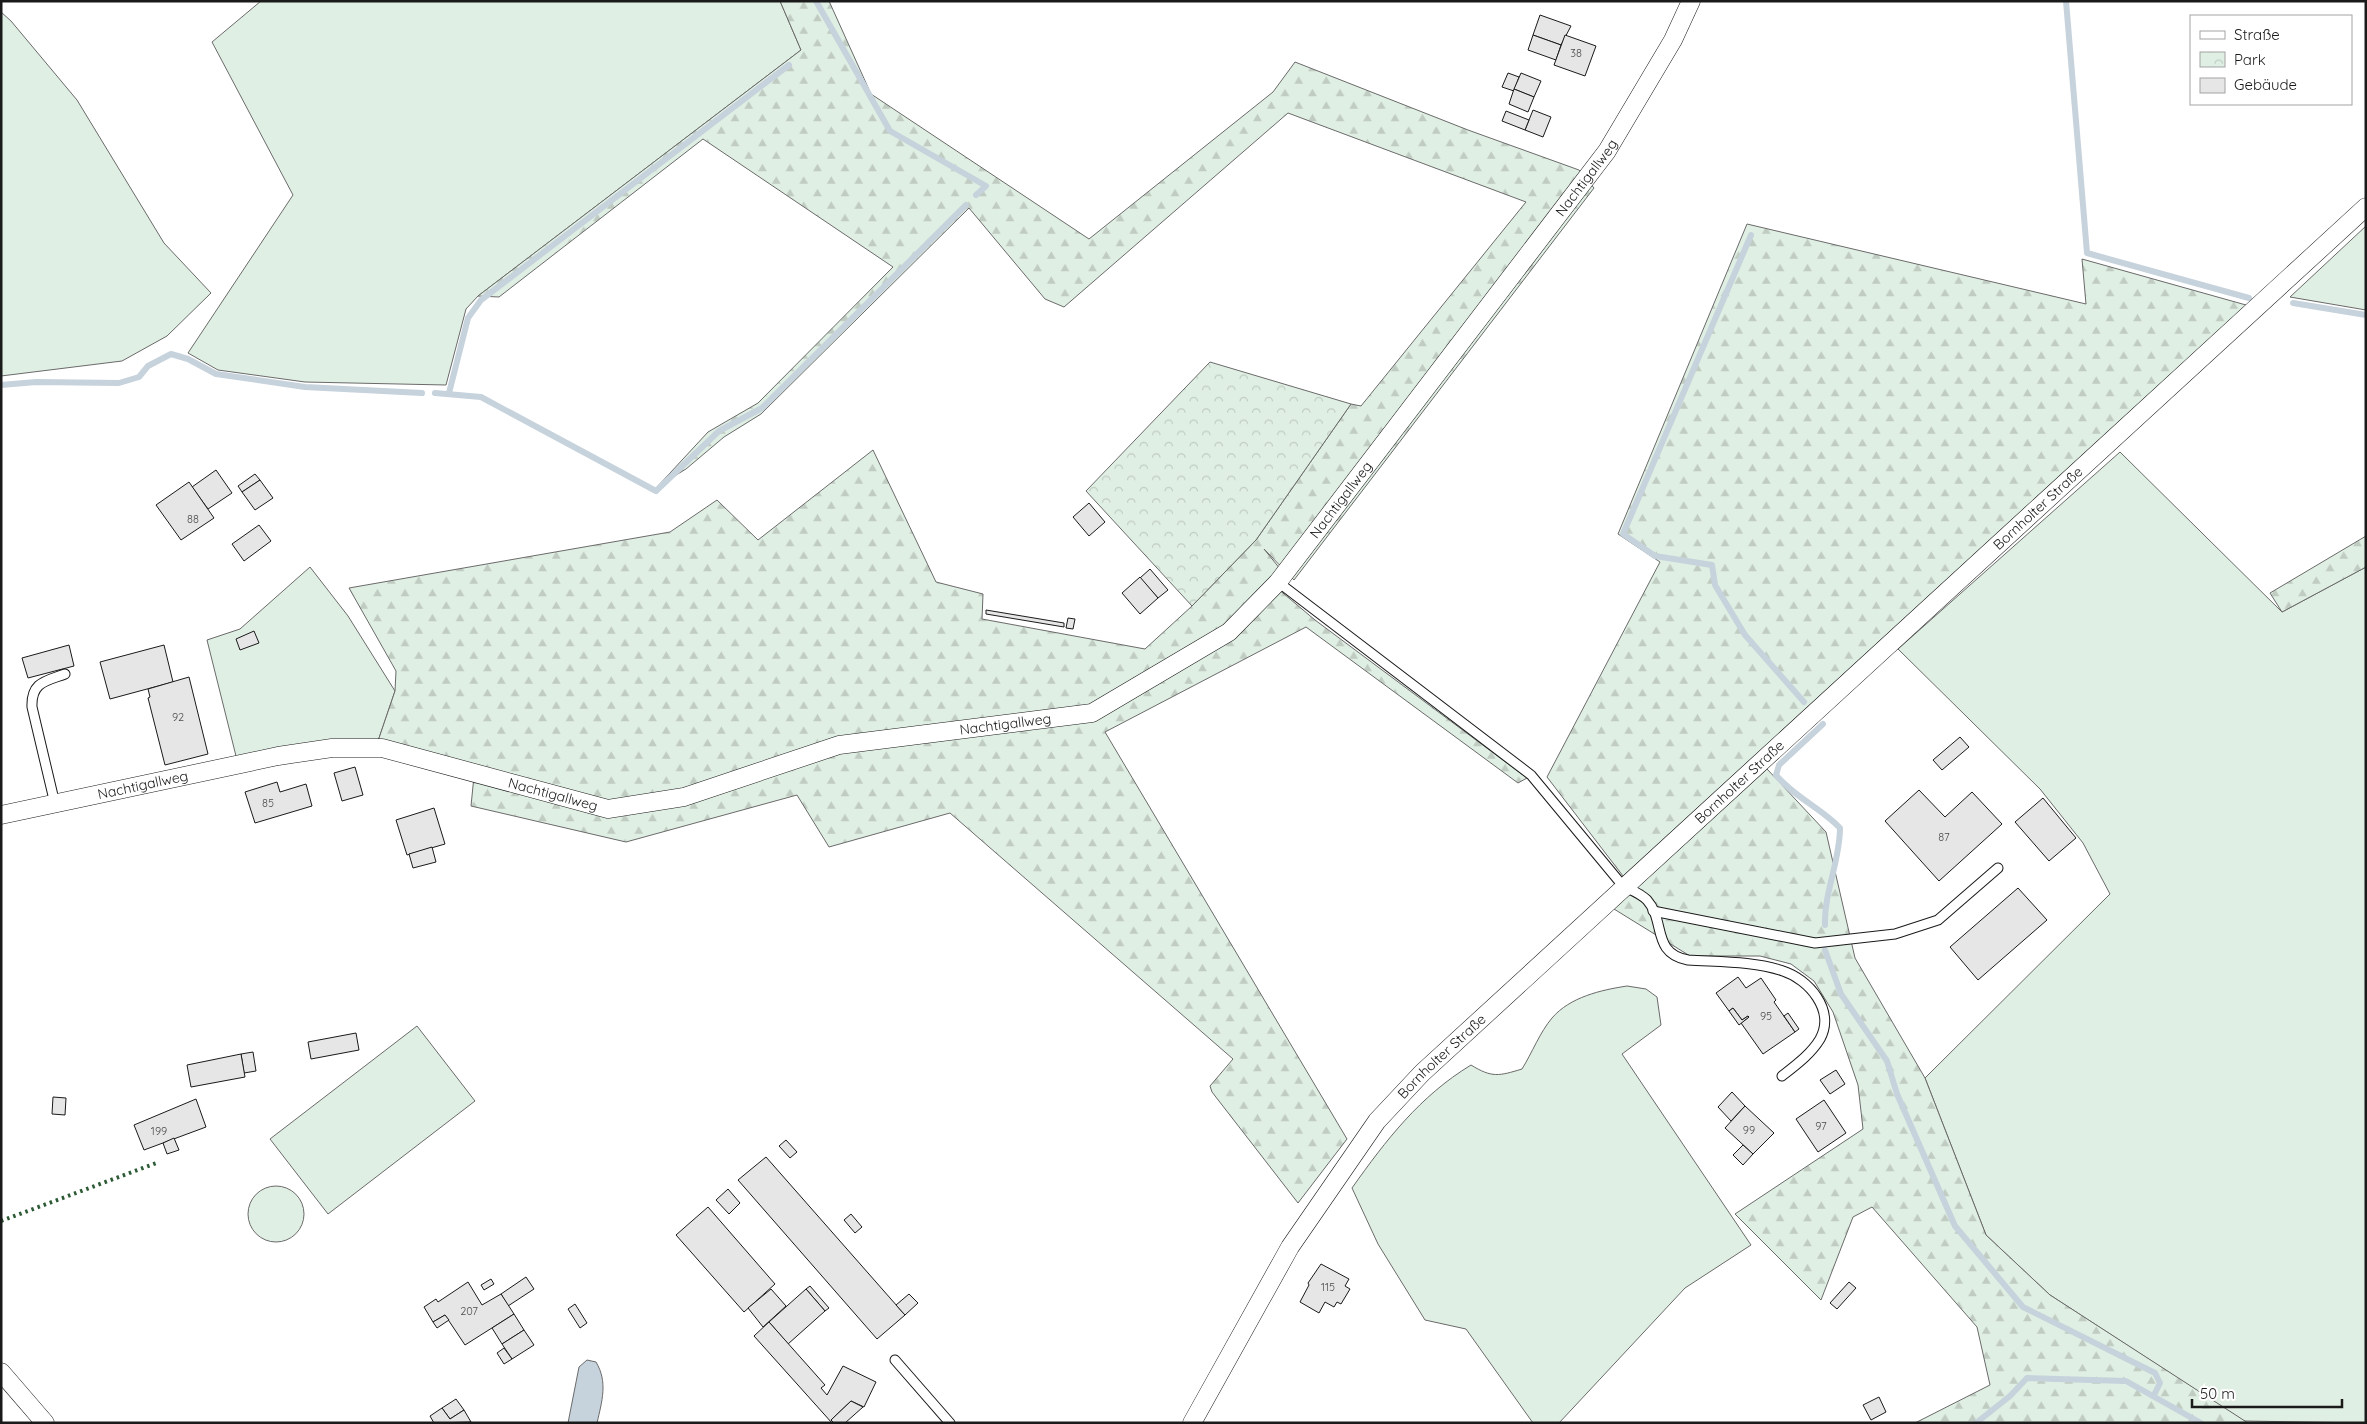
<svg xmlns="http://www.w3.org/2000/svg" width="2367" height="1424" font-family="Quicksand,sans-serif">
	<defs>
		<pattern id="forest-firs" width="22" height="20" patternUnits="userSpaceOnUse" patternTransform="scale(1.25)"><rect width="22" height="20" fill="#e0efe3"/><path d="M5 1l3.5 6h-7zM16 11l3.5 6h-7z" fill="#c0ccc2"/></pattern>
		<pattern id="park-crowns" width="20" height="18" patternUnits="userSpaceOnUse" patternTransform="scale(1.25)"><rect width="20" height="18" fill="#e0efe3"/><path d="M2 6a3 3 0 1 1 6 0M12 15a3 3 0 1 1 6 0" fill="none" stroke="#c0ccc2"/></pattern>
	</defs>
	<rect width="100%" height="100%" fill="#fff"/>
	<g fill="#e0efe3" stroke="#6a6a6a">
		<path d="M261,1H780L801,50L478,296L466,309L446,385L305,382L218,370L188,353L293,195L212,42Z"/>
		<path d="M1,12L11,21L77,100L164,243L211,293L167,336L122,361L1,376Z"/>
		<path d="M2366,226V310L2290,297Z"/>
		<path d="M2120,452L2282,612L2366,567V1423L2244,1421L2050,1295L1986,1235L1925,1078L2110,894L2083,843L2040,789L1898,649Z"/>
		<path d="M310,567L348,616L395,691L378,741L237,760L207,640L240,629Z"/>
		<path d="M1627,986L1646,989L1657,997L1661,1025L1622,1054L1751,1245L1685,1288L1559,1423H1533L1466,1329L1425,1320L1378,1244L1352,1188C1386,1140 1420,1096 1471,1065C1492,1078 1499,1076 1522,1069C1532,1053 1540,1032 1552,1018C1570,997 1601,990 1627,986Z"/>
		<path d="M417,1026L475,1101L328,1214L270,1139Z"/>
		<circle cx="276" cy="1214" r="28"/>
	</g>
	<g fill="url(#forest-firs)" stroke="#6a6a6a">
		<path d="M780,1H829L871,94L1089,239L1273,92L1295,62L1468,130L1579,170L1594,188L1294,580L1264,549L1281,570L1271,583L1315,620L1527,778L1518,783L1306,627L1105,732L1347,1139L1298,1203L1212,1092L1210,1086L1233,1059L950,813L829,847L797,795L626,842L471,806L474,776L378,741L395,691L396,671L349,588L670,532L717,500L758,540L873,450L936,582L983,594L982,619L1145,649L1192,606L1256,540L1351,404L1361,406L1526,202L1288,113L1064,307L1045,299L969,208L761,414L724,437L686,469L658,486L708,432L758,403L893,267L703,139L499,297L478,296L801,50Z"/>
		<path d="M1747,224L2086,304L2082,259L2246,305L1623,876L1547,777L1660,562L1618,534Z"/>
		<path d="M2366,536V567L2282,612L2270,593Z"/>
		<path d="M1767,769L1826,832L1855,958L1925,1078L1986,1235L2050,1295L2248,1423H1915L1990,1385L1977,1327L1872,1207L1853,1217L1821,1300L1735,1214L1863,1129L1858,1085L1833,1012L1814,981L1791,964L1760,956H1690L1614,909Z"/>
	</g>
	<path fill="url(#park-crowns)" stroke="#6a6a6a" d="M1210,362L1351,404L1256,540L1192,606L1086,491Z"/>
	<path fill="#c6d2dc" stroke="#6a6a6a" d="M587,1360L596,1362C608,1382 602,1401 597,1423H568L579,1367Z"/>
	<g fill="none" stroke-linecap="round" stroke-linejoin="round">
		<g stroke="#c6d2dc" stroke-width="6">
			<path d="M816,1L890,131L986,186L976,195"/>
			<path d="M2066,1L2087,253L2249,298"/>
			<path d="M1751,235L1623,534L1655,556L1712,565L1715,585L1745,635L1804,702"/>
			<path d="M2293,303L2366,315"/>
			<path d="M1,385L36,382L119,383L139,377L148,366L171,354L188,359L216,374L305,387L422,393"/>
			<path d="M435,393L481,397L656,491L719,431L762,408L966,205"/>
			<path d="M449,393L468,318L481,300L789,65"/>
			<path d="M1823,724L1779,765L1776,775C1794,797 1821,808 1840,828C1840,861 1824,892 1825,925"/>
			<path d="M1825,950L1841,994L1887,1061L1897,1094L1955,1226L2023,1307L2155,1373L2160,1383L2154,1395"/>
			<path d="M1976,1423L2010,1396L2027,1378L2126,1381L2201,1423"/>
		</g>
	</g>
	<g fill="#e6e6e6" stroke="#1a1a1a">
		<path d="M1540,15L1571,26L1561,45L1533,35Z"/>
		<path d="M1533,35L1561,45L1556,60L1528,50Z"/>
		<path d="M1565,35L1596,46L1585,76L1554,65Z"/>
		<path d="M1508,73L1519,77L1514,91L1502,87Z"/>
		<path d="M1521,73L1541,81L1534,97L1514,89Z"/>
		<path d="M1514,89L1534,97L1528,112L1509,104Z"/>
		<path d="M1533,110L1551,117L1543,137L1525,130Z"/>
		<path d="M1506,111L1529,120L1525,130L1502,121Z"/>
		<path d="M216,470L232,493L208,509L192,487Z"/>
		<path d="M255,474L260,480L242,492L238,486Z"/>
		<path d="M260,480L273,498L255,510L242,492Z"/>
		<path d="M189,482L214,518L181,540L156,505Z"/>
		<path d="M1089,503L1105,522L1089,536L1073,517Z"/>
		<path d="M259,525L271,541L244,561L232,544Z"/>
		<path d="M1150,569L1168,590L1158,598L1140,578Z"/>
		<path d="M1140,577L1158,598L1140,614L1122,593Z"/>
		<path d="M986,610L1064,623V627L986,614Z"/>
		<path d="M1068,618L1075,619L1073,629L1066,628Z"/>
		<path d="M254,631L259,643L240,650L236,639Z"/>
		<path d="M69,645L74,666L28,678L22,658Z"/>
		<path d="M164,645L173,682L110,699L100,662Z"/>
		<path d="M189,677L208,754L165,765L148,698L150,697L148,689Z"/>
		<path d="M1960,737L1969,747L1942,770L1933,760Z"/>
		<path d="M355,767L363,795L342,801L334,773Z"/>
		<path d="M277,782L280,792L306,784L312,806L255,823L245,792Z"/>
		<path d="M1919,790L1945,817L1972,792L2002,824L1939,881L1885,821Z"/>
		<path d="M2043,798L2076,838L2049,861L2015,822Z"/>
		<path d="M434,808L445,844L407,855L396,820Z"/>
		<path d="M432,847L436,862L413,868L409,854Z"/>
		<path d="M2018,888L2047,920L1978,980L1950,947Z"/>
		<path d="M1738,977L1746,988L1761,978L1776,1000L1774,1002L1795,1032L1763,1054L1741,1023L1749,1017L1748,1016L1742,1020L1733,1008L1729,1011L1716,993Z"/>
		<path d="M1733,1008L1742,1020L1748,1016L1749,1017L1739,1025L1729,1011Z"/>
		<path d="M1788,1013L1799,1029L1795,1032L1784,1016Z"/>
		<path d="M356,1033L359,1050L311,1059L308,1042Z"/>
		<path d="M253,1052L256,1071L244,1073L241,1054Z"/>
		<path d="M241,1054L245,1077L191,1087L187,1065Z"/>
		<path d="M1836,1070L1845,1084L1830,1094L1820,1080Z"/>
		<path d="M1732,1092L1745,1106L1731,1121L1718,1107Z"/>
		<path d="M53,1097L66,1098L65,1115L52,1114Z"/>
		<path d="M196,1099L206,1127L144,1150L134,1125Z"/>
		<path d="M1824,1100L1846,1133L1818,1152L1796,1119Z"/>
		<path d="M1745,1106L1774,1133L1753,1154L1725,1128Z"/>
		<path d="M174,1138L179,1150L167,1154L163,1143Z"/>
		<path d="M786,1140L797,1152L790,1158L779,1146Z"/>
		<path d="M1743,1145L1753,1154L1743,1165L1733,1155Z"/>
		<path d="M766,1157L905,1315L877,1339L738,1180Z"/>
		<path d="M728,1189L740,1203L729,1214L716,1200Z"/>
		<path d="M708,1207L775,1284L744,1312L676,1235Z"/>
		<path d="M851,1214L862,1227L855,1233L844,1220Z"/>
		<path d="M1321,1264L1349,1279L1345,1286L1350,1289L1341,1304L1337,1302L1334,1307L1325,1302L1319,1313L1300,1302L1309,1285L1308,1283Z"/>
		<path d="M526,1277L534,1289L508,1306L501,1294Z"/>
		<path d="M491,1279L494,1284L484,1290L481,1285Z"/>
		<path d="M468,1282L482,1305L501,1294L514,1314L465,1345L445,1315L433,1322L424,1307L436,1299L438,1302Z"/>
		<path d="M1849,1282L1856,1288L1837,1309L1830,1303Z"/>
		<path d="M810,1286L829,1308L825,1311L806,1289Z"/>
		<path d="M771,1289L786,1306L763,1327L748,1308Z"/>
		<path d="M806,1289L825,1311L788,1344L769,1322Z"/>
		<path d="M909,1294L918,1303L905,1315L896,1305Z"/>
		<path d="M575,1304L587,1323L580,1328L568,1309Z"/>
		<path d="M514,1314L524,1330L502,1344L492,1328Z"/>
		<path d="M445,1315L449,1320L437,1328L433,1322Z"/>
		<path d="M769,1322L825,1385L821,1388L827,1395L843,1366L876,1382L864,1407L851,1401L831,1420L834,1423H832L754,1336Z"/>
		<path d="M524,1330L534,1345L512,1359L502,1344Z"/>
		<path d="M504,1348L512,1359L504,1364L497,1353Z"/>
		<path d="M1879,1397L1886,1412L1871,1420L1863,1405Z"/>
		<path d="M456,1399L464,1410L450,1419L442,1408Z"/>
		<path d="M851,1401L863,1407L845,1423H834L831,1420Z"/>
		<path d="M442,1408L450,1419L464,1410L471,1422L434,1423L430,1416Z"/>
	</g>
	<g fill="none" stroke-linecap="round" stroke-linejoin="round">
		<g stroke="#1a1a1a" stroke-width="11">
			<g id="service">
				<path d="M1278,582L1531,775L1623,886C1631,890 1640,893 1647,900C1666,921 1651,953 1688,960C1718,962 1754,961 1783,971C1808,979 1836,1010 1820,1039C1811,1054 1796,1065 1782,1076"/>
				<path d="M55,804L32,707C31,682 46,681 65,674"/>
				<path d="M1653,911L1815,943L1895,934L1938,920L1998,868"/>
				<path d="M895,1360L950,1423"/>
			</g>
		</g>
		<g stroke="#1a1a1a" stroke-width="19">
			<g id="minor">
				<path id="s1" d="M1,815L278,756L332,748H382L608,809L684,797L839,745L1092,713L1229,632L1278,582L1607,151L1673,40L1691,1"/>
				<path d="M1,1372L45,1423"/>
				<path id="s2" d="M1192,1423L1290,1247L1377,1121L1422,1073L2366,207"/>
			</g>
		</g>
		<use href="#service" stroke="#fff" stroke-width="9"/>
		<use href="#minor" stroke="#fff" stroke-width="18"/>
		<path stroke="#2b5a34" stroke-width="4" stroke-dasharray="2.5 4" stroke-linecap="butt" d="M1,1221L159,1162"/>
	</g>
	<g text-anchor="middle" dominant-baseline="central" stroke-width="4" stroke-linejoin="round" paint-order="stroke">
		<g font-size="11" fill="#4d4d4d">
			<text x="1576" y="53">38</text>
			<text x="193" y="519">88</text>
			<text x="178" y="717">92</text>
			<text x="268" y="803">85</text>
			<text x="1944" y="837">87</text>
			<text x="1766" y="1016">95</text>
			<text x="1821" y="1126">97</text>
			<text x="1749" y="1130">99</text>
			<text x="159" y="1131">199</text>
			<text x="1328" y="1287">115</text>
			<text x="469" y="1311">207</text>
		</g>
		<g font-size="14" fill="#1a1a1a" stroke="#fff">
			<text stroke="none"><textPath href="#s1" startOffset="1855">Nachtigallweg</textPath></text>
			<text stroke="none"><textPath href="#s1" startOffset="1450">Nachtigallweg</textPath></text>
			<text stroke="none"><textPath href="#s2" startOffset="1256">Bornholter Straße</textPath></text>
			<text stroke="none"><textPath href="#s1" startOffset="1030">Nachtigallweg</textPath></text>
			<text stroke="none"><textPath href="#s2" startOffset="851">Bornholter Straße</textPath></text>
			<text stroke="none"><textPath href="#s1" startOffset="145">Nachtigallweg</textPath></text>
			<text stroke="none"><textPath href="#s1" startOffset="565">Nachtigallweg</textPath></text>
			<text stroke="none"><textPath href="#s2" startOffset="446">Bornholter Straße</textPath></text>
		</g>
	</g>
	<rect width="2367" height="1424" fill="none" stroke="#1a1a1a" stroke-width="5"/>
	<rect x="2190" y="15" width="162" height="90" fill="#ffffff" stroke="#a3a3a3"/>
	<rect x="2200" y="31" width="25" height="8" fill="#ffffff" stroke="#a3a3a3"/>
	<text x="2234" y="40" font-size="15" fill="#1a1a1a">Straße</text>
	<rect x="2200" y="52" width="25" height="15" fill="url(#park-crowns)" stroke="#a3a3a3"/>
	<text x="2234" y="65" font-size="15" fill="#1a1a1a">Park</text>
	<rect x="2200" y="78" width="25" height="15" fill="#e6e6e6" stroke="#a3a3a3"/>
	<text x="2234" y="90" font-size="15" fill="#1a1a1a">Gebäude</text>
	<path d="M2192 1399v8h150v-8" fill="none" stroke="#1a1a1a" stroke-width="2.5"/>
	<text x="2200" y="1399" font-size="15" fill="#1a1a1a" stroke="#ffffff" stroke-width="4" paint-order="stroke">50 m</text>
</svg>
